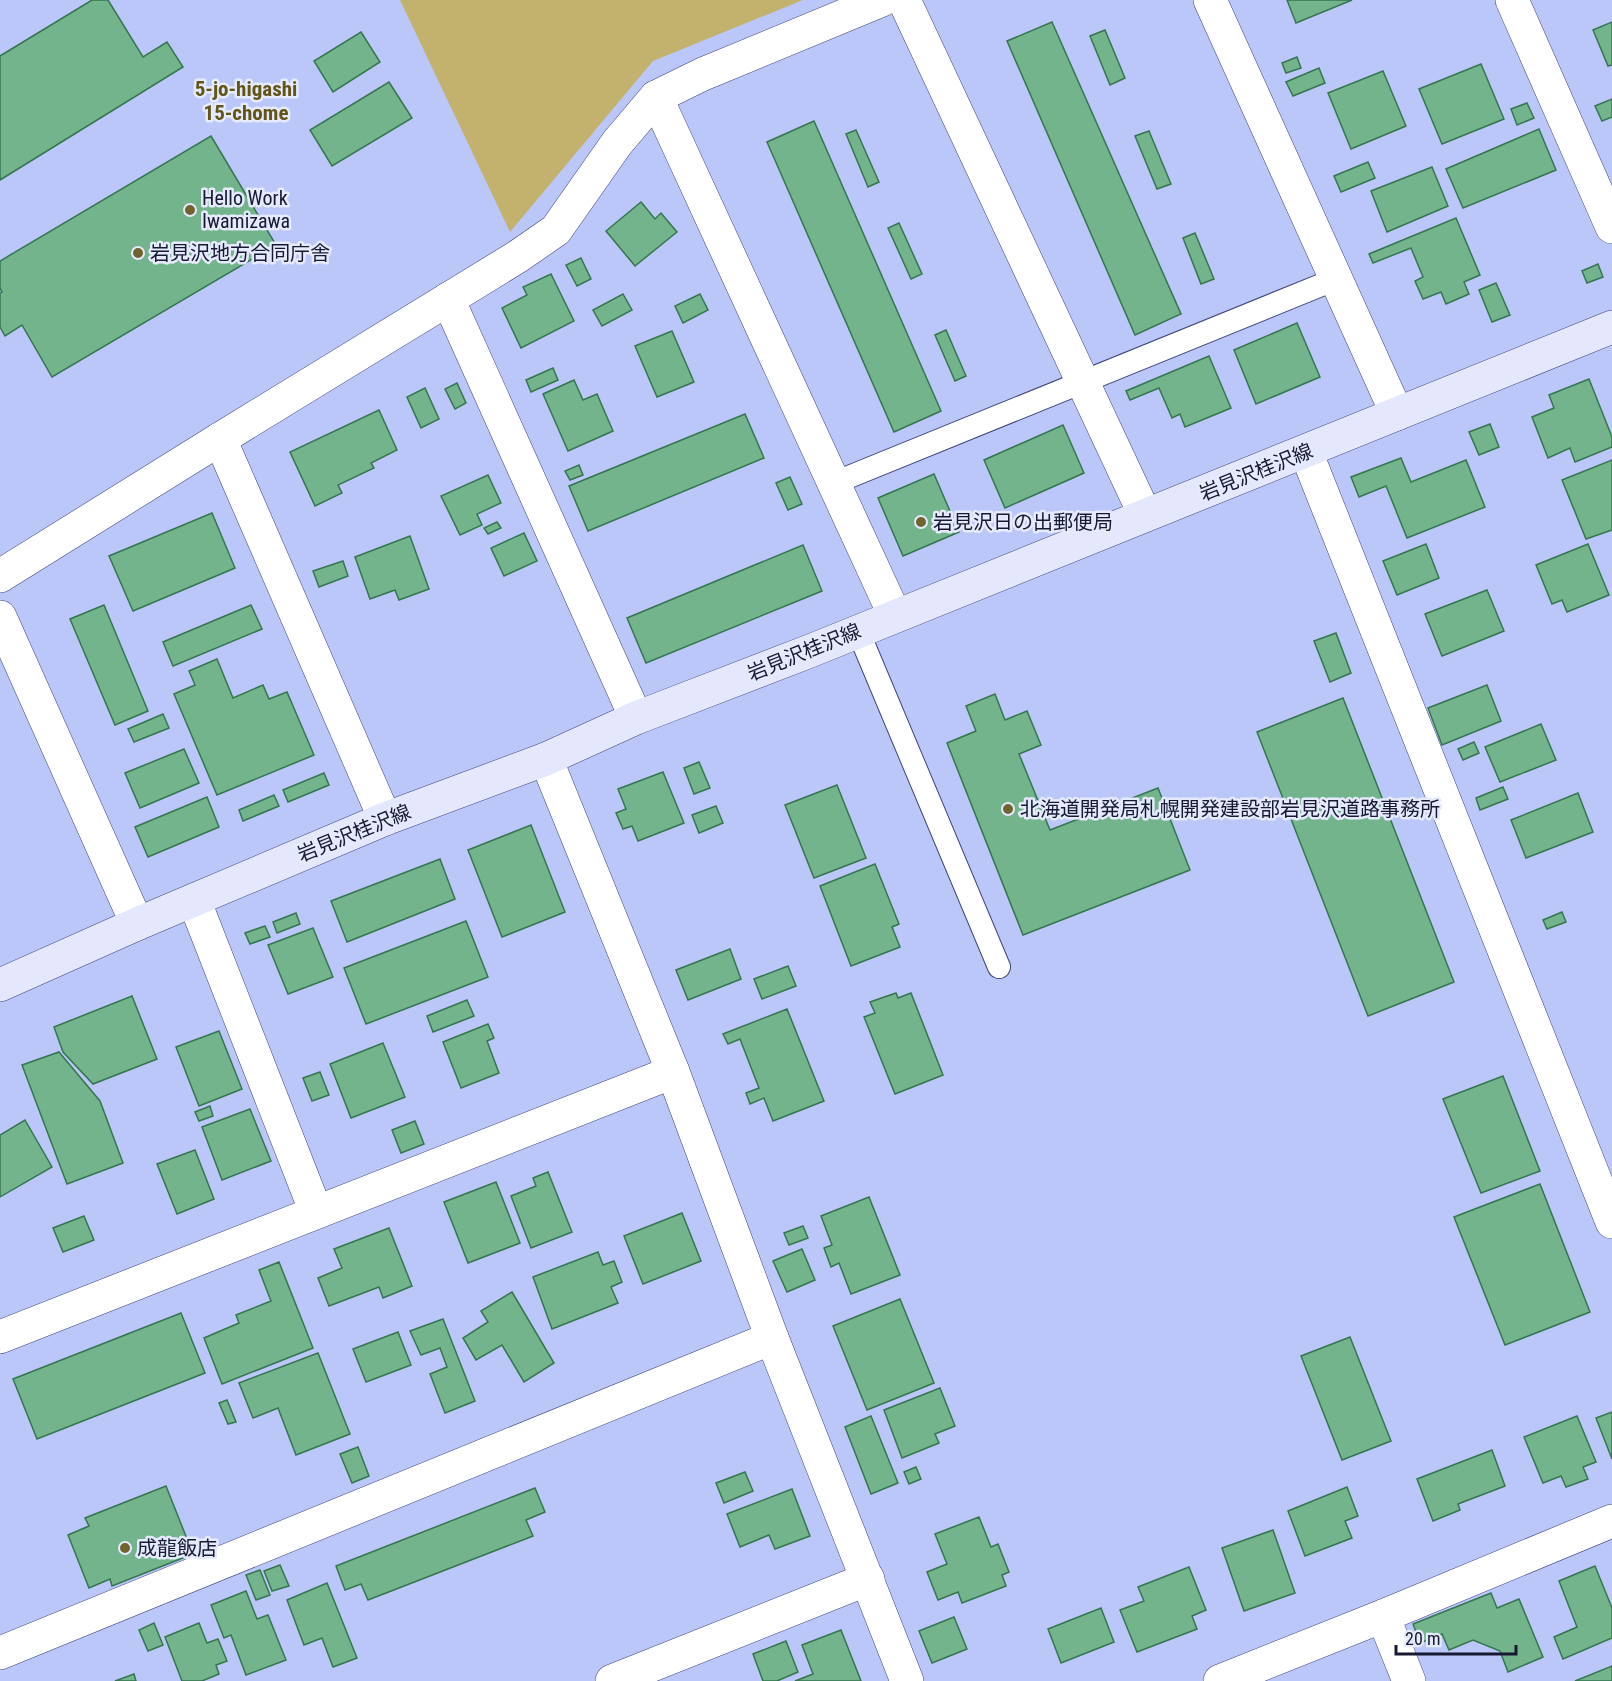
<svg xmlns="http://www.w3.org/2000/svg" width="1612" height="1681" font-family="'Roboto Condensed','Noto Sans JP',sans-serif">
	<rect width="100%" height="100%" fill="#bcc7f9"/>
	<path fill="#c2b26e" d="M400,0H803L653,61L510,232Z"/>
	<g fill="#73b48c" stroke="#357550" stroke-width="1.5">
		<path d="M92,0H108L143,57L167,42L183,67L0,180V56Z"/>
		<path d="M1287,0H1352L1296,23Z"/>
		<path d="M1052,22L1181,314L1135,335L1007,41Z"/>
		<path d="M1612,22V65L1608,66L1593,30Z"/>
		<path d="M1105,30L1125,78L1110,85L1090,36Z"/>
		<path d="M361,32L380,62L333,92L314,61Z"/>
		<path d="M1297,57L1301,68L1286,73L1282,63Z"/>
		<path d="M1481,64L1504,119L1442,144L1419,89Z"/>
		<path d="M1319,68L1325,83L1293,96L1286,82Z"/>
		<path d="M1383,71L1406,126L1351,149L1328,93Z"/>
		<path d="M389,82L412,118L332,166L310,130Z"/>
		<path d="M1612,99V117L1602,121L1595,106Z"/>
		<path d="M1527,103L1534,118L1517,125L1511,109Z"/>
		<path d="M814,121L941,411L894,432L767,142Z"/>
		<path d="M1539,129L1556,170L1463,208L1446,169Z"/>
		<path d="M856,130L879,182L868,187L846,134Z"/>
		<path d="M1149,131L1171,184L1157,189L1135,136Z"/>
		<path d="M211,136L276,245L52,377L22,325L5,336L0,327V293L2,292L0,288V261Z"/>
		<path d="M1368,162L1375,178L1341,192L1334,176Z"/>
		<path d="M1432,167L1448,206L1387,232L1371,191Z"/>
		<path d="M641,202L655,219L661,213L677,232L635,266L606,231Z"/>
		<path d="M1456,218L1480,275L1464,282L1469,294L1446,304L1441,292L1423,299L1415,281L1423,277L1411,248L1373,263L1369,254Z"/>
		<path d="M899,223L922,274L911,279L888,228Z"/>
		<path d="M1195,233L1214,279L1201,284L1183,238Z"/>
		<path d="M581,258L591,279L577,286L566,265Z"/>
		<path d="M1598,264L1603,277L1587,283L1582,271Z"/>
		<path d="M551,274L574,321L521,348L502,308L527,295L523,287Z"/>
		<path d="M1496,283L1510,315L1492,322L1479,290Z"/>
		<path d="M623,294L632,310L602,326L593,310Z"/>
		<path d="M700,294L708,310L683,323L675,306Z"/>
		<path d="M1297,323L1320,377L1256,404L1234,350Z"/>
		<path d="M946,330L966,376L955,381L935,335Z"/>
		<path d="M672,331L694,382L657,397L635,346Z"/>
		<path d="M1209,356L1231,408L1185,427L1180,414L1172,418L1159,388L1130,400L1126,391Z"/>
		<path d="M553,368L558,380L531,392L526,380Z"/>
		<path d="M1589,379L1612,437V447L1575,462L1570,448L1548,458L1532,417L1554,408L1549,395Z"/>
		<path d="M574,380L583,400L597,394L613,431L568,451L543,394Z"/>
		<path d="M457,383L466,403L455,409L445,389Z"/>
		<path d="M425,388L439,419L421,428L407,397Z"/>
		<path d="M379,410L397,450L371,463L374,468L338,485L342,493L315,506L290,452Z"/>
		<path d="M745,414L764,458L588,531L569,486Z"/>
		<path d="M1490,424L1499,447L1479,455L1469,432Z"/>
		<path d="M1063,425L1084,473L1005,508L984,460Z"/>
		<path d="M1401,458L1411,482L1466,460L1485,507L1407,538L1386,486L1359,497L1351,477Z"/>
		<path d="M1612,460V530L1586,539L1562,480Z"/>
		<path d="M579,465L583,475L570,480L565,471Z"/>
		<path d="M934,474L959,532L903,556L878,498Z"/>
		<path d="M488,475L501,503L477,514L482,525L460,535L441,496Z"/>
		<path d="M790,477L802,504L788,510L776,483Z"/>
		<path d="M212,513L235,568L133,611L109,556Z"/>
		<path d="M497,522L501,528L488,534L484,528Z"/>
		<path d="M524,533L537,561L504,576L491,548Z"/>
		<path d="M410,536L429,589L399,600L395,590L370,599L355,557Z"/>
		<path d="M1426,544L1439,578L1397,595L1383,561Z"/>
		<path d="M1588,544L1609,595L1567,612L1562,600L1552,604L1536,565Z"/>
		<path d="M803,545L822,591L646,663L627,618Z"/>
		<path d="M343,561L348,576L319,587L313,571Z"/>
		<path d="M1487,590L1504,631L1442,656L1425,614Z"/>
		<path d="M104,605L148,711L115,725L70,619Z"/>
		<path d="M251,605L262,629L173,666L163,642Z"/>
		<path d="M1336,633L1351,673L1330,682L1314,641Z"/>
		<path d="M217,659L233,698L263,685L269,699L287,692L314,755L217,795L174,694L195,685L189,671Z"/>
		<path d="M1487,685L1501,721L1442,745L1428,708Z"/>
		<path d="M995,694L1005,720L1027,711L1041,745L1019,754L1050,830L1158,788L1190,870L1023,935L947,743L976,731L966,706Z"/>
		<path d="M1343,698L1454,982L1368,1016L1257,732Z"/>
		<path d="M163,714L169,728L134,742L128,729Z"/>
		<path d="M1541,724L1556,760L1500,782L1485,747Z"/>
		<path d="M1474,742L1479,753L1463,760L1458,749Z"/>
		<path d="M184,749L199,783L140,808L125,773Z"/>
		<path d="M699,762L710,788L694,794L684,768Z"/>
		<path d="M663,772L684,823L638,841L632,826L623,829L616,813L626,809L618,789Z"/>
		<path d="M324,773L329,785L288,802L283,790Z"/>
		<path d="M837,785L866,858L814,878L785,805Z"/>
		<path d="M1503,787L1508,799L1480,810L1476,798Z"/>
		<path d="M1578,793L1593,832L1526,858L1511,820Z"/>
		<path d="M274,795L279,806L243,821L239,810Z"/>
		<path d="M207,797L219,827L148,857L135,827Z"/>
		<path d="M716,806L723,823L699,833L692,815Z"/>
		<path d="M531,825L565,912L502,937L468,850Z"/>
		<path d="M440,859L455,899L347,942L331,901Z"/>
		<path d="M875,864L899,924L892,927L900,947L851,966L820,886Z"/>
		<path d="M1562,912L1566,922L1547,929L1543,920Z"/>
		<path d="M296,913L300,924L277,933L273,922Z"/>
		<path d="M466,921L488,977L366,1024L344,968Z"/>
		<path d="M265,926L270,937L250,944L245,933Z"/>
		<path d="M313,928L333,977L288,994L268,945Z"/>
		<path d="M730,949L741,979L688,1000L676,970Z"/>
		<path d="M788,966L796,986L762,999L754,979Z"/>
		<path d="M896,993L898,998L911,993L943,1075L895,1094L864,1017L875,1013L870,1002Z"/>
		<path d="M132,996L157,1059L93,1084L63,1052L54,1027Z"/>
		<path d="M467,1000L474,1016L433,1032L427,1016Z"/>
		<path d="M787,1009L824,1101L773,1121L764,1098L750,1104L746,1093L759,1088L740,1039L728,1044L723,1034Z"/>
		<path d="M488,1024L494,1038L487,1041L499,1073L461,1088L443,1042Z"/>
		<path d="M219,1031L242,1089L199,1106L176,1047Z"/>
		<path d="M383,1043L405,1097L351,1118L330,1064Z"/>
		<path d="M59,1052L100,1101L123,1163L67,1184L22,1065Z"/>
		<path d="M320,1072L329,1095L312,1101L303,1078Z"/>
		<path d="M1503,1076L1540,1171L1481,1193L1443,1099Z"/>
		<path d="M210,1106L213,1116L199,1121L195,1112Z"/>
		<path d="M250,1109L271,1161L222,1180L202,1127Z"/>
		<path d="M25,1120L52,1167L0,1197V1135Z"/>
		<path d="M415,1121L424,1144L401,1153L392,1130Z"/>
		<path d="M195,1150L214,1199L177,1214L157,1164Z"/>
		<path d="M548,1172L572,1232L531,1248L511,1196L536,1186L533,1178Z"/>
		<path d="M496,1182L520,1243L468,1263L444,1202Z"/>
		<path d="M1540,1184L1590,1312L1505,1345L1454,1217Z"/>
		<path d="M869,1197L900,1275L851,1294L839,1263L831,1267L824,1248L832,1245L821,1216Z"/>
		<path d="M682,1213L701,1261L643,1284L624,1236Z"/>
		<path d="M84,1216L94,1240L63,1252L53,1228Z"/>
		<path d="M803,1226L808,1238L789,1245L784,1233Z"/>
		<path d="M389,1228L412,1286L383,1298L379,1287L329,1306L318,1278L342,1268L334,1249Z"/>
		<path d="M802,1249L815,1280L787,1292L773,1261Z"/>
		<path d="M598,1252L603,1265L614,1261L622,1282L611,1287L618,1303L552,1329L533,1277Z"/>
		<path d="M279,1262L313,1348L222,1384L204,1338L239,1323L236,1315L271,1301L259,1270Z"/>
		<path d="M512,1292L554,1363L524,1382L502,1345L476,1360L463,1338L488,1322L481,1311Z"/>
		<path d="M900,1299L934,1383L867,1410L833,1326Z"/>
		<path d="M181,1313L205,1373L37,1439L13,1379Z"/>
		<path d="M443,1319L475,1401L445,1413L430,1374L447,1367L440,1348L421,1355L410,1331Z"/>
		<path d="M398,1332L411,1365L366,1382L353,1349Z"/>
		<path d="M1350,1337L1391,1441L1342,1460L1301,1356Z"/>
		<path d="M318,1353L350,1434L296,1455L278,1408L253,1418L239,1383Z"/>
		<path d="M940,1388L955,1426L935,1434L939,1443L902,1458L884,1410Z"/>
		<path d="M227,1400L236,1422L228,1424L219,1403Z"/>
		<path d="M1612,1412V1459L1596,1418Z"/>
		<path d="M871,1416L898,1483L871,1494L845,1427Z"/>
		<path d="M1577,1416L1596,1462L1583,1467L1588,1479L1566,1487L1561,1476L1543,1483L1524,1437Z"/>
		<path d="M358,1447L369,1476L352,1483L340,1454Z"/>
		<path d="M1492,1450L1505,1486L1458,1504L1460,1510L1433,1521L1417,1479Z"/>
		<path d="M916,1467L921,1479L909,1484L904,1472Z"/>
		<path d="M745,1472L753,1491L724,1503L716,1483Z"/>
		<path d="M166,1486L193,1554L112,1586L110,1579L89,1588L68,1535L89,1526L85,1518Z"/>
		<path d="M1347,1487L1358,1516L1345,1521L1352,1538L1305,1556L1288,1511Z"/>
		<path d="M535,1488L545,1512L526,1520L533,1536L368,1600L361,1584L345,1590L336,1566Z"/>
		<path d="M792,1489L810,1536L775,1549L769,1535L740,1547L727,1514Z"/>
		<path d="M979,1517L991,1547L998,1544L1009,1572L1002,1575L1006,1586L962,1603L958,1592L938,1600L927,1572L947,1564L935,1534Z"/>
		<path d="M1273,1530L1295,1593L1244,1611L1222,1548Z"/>
		<path d="M280,1565L289,1586L272,1591L264,1571Z"/>
		<path d="M1595,1566L1612,1608V1638L1563,1659L1554,1637L1577,1627L1559,1581Z"/>
		<path d="M1189,1567L1206,1610L1192,1616L1197,1629L1137,1652L1120,1610L1144,1601L1138,1587Z"/>
		<path d="M260,1570L270,1595L256,1600L246,1575Z"/>
		<path d="M327,1583L357,1658L333,1667L322,1638L304,1645L287,1600Z"/>
		<path d="M246,1591L257,1619L268,1615L286,1660L246,1675L231,1635L224,1638L211,1605Z"/>
		<path d="M1491,1593L1497,1608L1519,1599L1543,1657L1508,1672L1500,1651L1473,1640L1449,1650L1442,1634L1420,1643L1413,1624Z"/>
		<path d="M1101,1608L1114,1642L1061,1663L1048,1629Z"/>
		<path d="M954,1617L967,1649L932,1663L919,1631Z"/>
		<path d="M154,1623L163,1645L148,1651L139,1630Z"/>
		<path d="M199,1623L207,1643L218,1639L227,1661L216,1665L219,1674L202,1681H182L165,1637Z"/>
		<path d="M841,1630L861,1681H795L813,1674L802,1645Z"/>
		<path d="M786,1641L798,1672L777,1681H763L753,1654Z"/>
		<path d="M1612,1666V1681H1575Z"/>
		<path d="M134,1674L136,1681H115Z"/>
	</g>
	<g fill="none" stroke-linecap="round" stroke-linejoin="round">
		<g stroke="#3d447a" stroke-width="24">
			<g id="lane">
				<path d="M834,483L1336,279"/>
				<path d="M858,631L999,967"/>
			</g>
		</g>
		<g stroke="#3d447a" stroke-width="34">
			<g id="street">
				<path d="M904,0L1145,515"/>
				<path d="M1210,0L1397,414"/>
				<path d="M1512,0L1612,227"/>
				<path d="M656,97L895,616"/>
				<path d="M448,299L636,718"/>
				<path d="M220,439L385,819"/>
				<path d="M1306,452L1612,1222"/>
				<path d="M0,576L220,439L517,257L556,230L617,143L656,97L703,74L882,0"/>
				<path d="M0,617L137,924"/>
				<path d="M546,759L673,1072L772,1338L907,1681"/>
				<path d="M194,900L316,1212"/>
				<path d="M0,1337L673,1072"/>
				<path d="M1383,1616L1409,1681"/>
				<path d="M0,1653L772,1338"/>
				<path d="M612,1681L868,1579"/>
				<path d="M1220,1681L1383,1616L1612,1521"/>
			</g>
		</g>
		<g stroke="#3d447a" stroke-width="34">
			<path id="secondary" d="M0,985L137,924L385,819L546,759L636,718L810,651L1612,327"/>
		</g>
		<use href="#lane" stroke="#fff" stroke-width="22"/>
		<use href="#street" stroke="#fff" stroke-width="33"/>
		<use href="#secondary" stroke="#e5e8fc" stroke-width="33"/>
	</g>
	<g fill="#706330" stroke="#e5eafd" stroke-width="2">
		<circle cx="190" cy="210" r="6"/>
		<circle cx="138" cy="253" r="6"/>
		<circle cx="921" cy="522" r="6"/>
		<circle cx="1008" cy="809" r="6"/>
		<circle cx="125" cy="1548" r="6"/>
	</g>
	<g text-anchor="middle" dominant-baseline="central" stroke-width="5" stroke-linejoin="round" paint-order="stroke">
		<g font-size="20" fill="#161931" stroke="#e5eafd" text-anchor="start">
			<text x="202" y="198">Hello Work<tspan x="202" dy="23">Iwamizawa</tspan></text>
			<text x="150" y="253">岩見沢地方合同庁舎</text>
			<text x="933" y="522">岩見沢日の出郵便局</text>
			<text x="1020" y="809">北海道開発局札幌開発建設部岩見沢道路事務所</text>
			<text x="137" y="1548">成龍飯店</text>
		</g>
		<g font-size="20" fill="#161931" stroke="#e5eafd">
			<text transform="translate(1256 472) rotate(-22)">岩見沢桂沢線</text>
			<text transform="translate(804 652) rotate(-22)">岩見沢桂沢線</text>
			<text transform="translate(354 833) rotate(-22)">岩見沢桂沢線</text>
		</g>
		<g font-size="21" font-weight="bold" fill="#635518" stroke="#e5eafd">
			<text x="246" y="89">5-jo-higashi<tspan x="246" dy="24">15-chome</tspan></text>
		</g>
	</g>
	<path d="M1396 1645v9h120v-9" fill="none" stroke="#161931" stroke-width="3"/>
	<text x="1405" y="1645" font-size="18" fill="#161931" stroke="#e5eafd" stroke-width="4.5" paint-order="stroke">20 m</text>
</svg>
